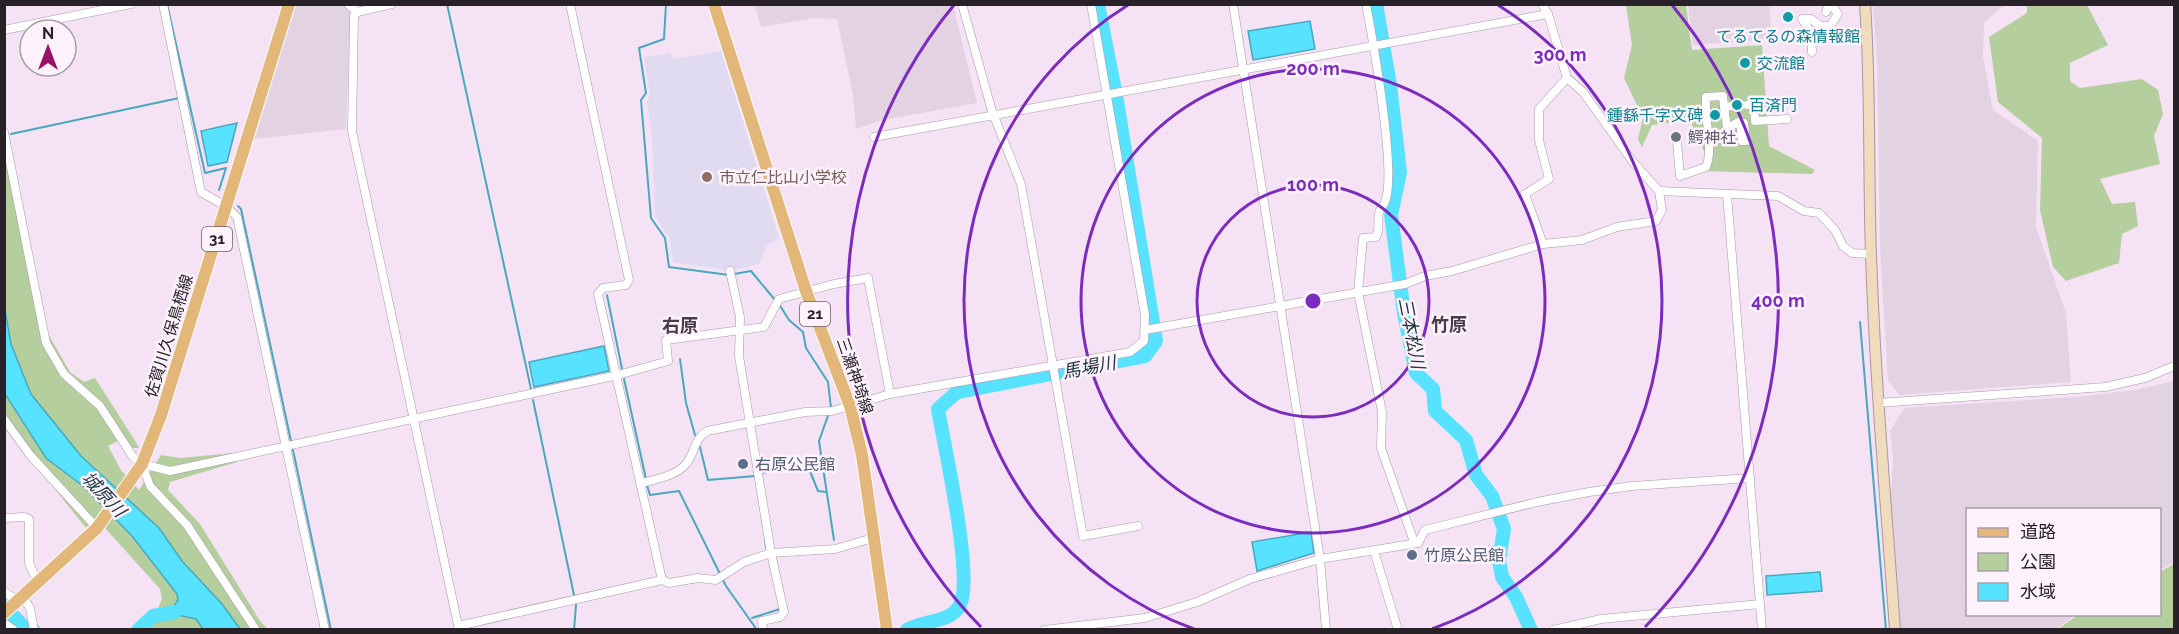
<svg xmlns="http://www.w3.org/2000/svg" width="2179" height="634" font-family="Raleway,'Noto Sans JP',sans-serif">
	<rect width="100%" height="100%" fill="#f5e2f4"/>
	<g fill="#e3d2e2">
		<path d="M296,5H342L350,11L346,129L254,139Z"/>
		<path d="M755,5H953L977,103L883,120L856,129L853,95L837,19L814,18L761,27Z"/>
		<path d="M1688,5H1769L1772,39L1693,45Z"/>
		<path d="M1873,5H2004L1984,23L1983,57L1993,110L2038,141L2036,227L2066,313L2071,382L1900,395L1888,381L1880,248L1877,58Z"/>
		<path d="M2174,381V562L2160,570V510H1968V614L2075,615L2056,629H1901L1891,499L1893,457L1890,431L1904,408L2076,397L2135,390Z"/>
	</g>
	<path fill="#e1dbf1" d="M721,51L779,238L767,245L759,264L730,271L673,262L669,237L655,216L652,138L647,102L650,95L644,57L669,53L674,59Z"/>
	<g fill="#b4cf9d">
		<path d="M1626,5H1686L1692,50L1762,45L1769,146L1815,170L1812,174L1701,171L1707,158L1690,120L1652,125L1642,147L1638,139L1643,118L1624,78L1632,45Z"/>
		<path d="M2027,5H2087L2108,45L2070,63V81L2080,88L2142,79L2158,90L2163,114L2154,136L2160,164L2100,179L2112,204L2135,202L2138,226L2122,234L2119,263L2066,281L2053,267L2040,210L2042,138L1998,102L1989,37L2027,13Z"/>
		<path d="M4,117L47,332L70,372L84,382L95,378L134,439L139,448H133L124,438L108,446L121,470L139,490L161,455L180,458L234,453L237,462L170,482L168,490L200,524L260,621L268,629H240L222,604L182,561L159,528L81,456L31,394L11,344L5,304Z"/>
		<path d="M4,394L46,458L83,486L132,536L177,594L178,600L173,607L156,613L162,599L160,589L96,518L86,528L5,426Z"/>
		<path d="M2174,564V629H2058L2078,615L2160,614V572Z"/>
		<path d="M178,615L197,619L203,629L149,630L157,619Z"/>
	</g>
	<g fill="#57e2ff" stroke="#49a8be" stroke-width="1.5">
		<path d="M1310,21L1315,49L1253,60L1248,31Z"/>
		<path d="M237,123L227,162L208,166L201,131Z"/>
		<path d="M4,304L11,344L31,394L81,456L159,528L182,561L222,604L240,629H203L196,619L178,615L157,619L156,613L173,607L178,600L177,594L132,536L83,486L46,458L5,394Z"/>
		<path d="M604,346L609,371L534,387L529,362Z"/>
		<path d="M1311,532L1314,553L1257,571L1252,542Z"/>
		<path d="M1820,572L1822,591L1767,595L1766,576Z"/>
	</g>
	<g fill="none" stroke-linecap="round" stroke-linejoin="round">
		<g stroke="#49a8be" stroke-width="2">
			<path d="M167,4L205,173L226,168L219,190"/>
			<path d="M447,4L531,389"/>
			<path d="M666,4L664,39L639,48L646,93L641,100L651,218L665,238L669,267L729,275"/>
			<path d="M11,134L179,98"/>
			<path d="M238,206L241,209L291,441"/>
			<path d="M734,274L751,271L775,300"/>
			<path d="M607,295L622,369"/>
			<path d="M779,304L789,320L803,332L806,348L828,382L831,408"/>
			<path d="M1860,322L1886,630"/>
			<path d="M680,359L686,403L695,435"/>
			<path d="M624,379L646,479"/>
			<path d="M533,400L574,595"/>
			<path d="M829,413L819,441L834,540"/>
			<path d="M700,447L708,480L755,476"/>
			<path d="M293,450L331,630"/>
			<path d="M762,473L807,464L818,491L826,492"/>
			<path d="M647,485L650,495L679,491L726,586L757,630"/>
			<path d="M765,536L766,548"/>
			<path d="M752,618L780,609"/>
			<path d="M574,630L576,605"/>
		</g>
		<g stroke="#57e2ff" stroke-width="14">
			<path d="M1376,4L1390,85L1400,172L1391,215L1404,313L1416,373L1433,389L1435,411L1466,440L1476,475L1492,496L1504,529L1499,560L1502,577L1516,597L1531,630"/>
			<path d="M4,606L24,627L33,630"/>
			<path d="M138,630L153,616L175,612"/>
			<path d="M907,630C924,619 950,624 960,605C974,577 944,445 938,409L957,392L1145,356L1156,341L1117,101L1098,4"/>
		</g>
		<g stroke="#a897a7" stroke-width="9">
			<g id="street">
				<path d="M163,4L201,192L227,207L237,217L325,630"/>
				<path d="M348,4L357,12"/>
				<path d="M570,4L629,280L626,285L603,288L598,294L662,580"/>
				<path d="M962,4L992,111L1021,184L1083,536L1138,526"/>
				<path d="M1233,4L1320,559L1326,630"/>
				<path d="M1366,4C1373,41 1397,173 1385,202C1384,205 1381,207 1380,210C1376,219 1381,227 1376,237L1363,238L1358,292L1382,412L1381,448L1414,542"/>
				<path d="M357,12L354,15L352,131L459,630"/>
				<path d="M357,12L392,4"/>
				<path d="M4,30L131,4"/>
				<path d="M1812,52L1811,32L1802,19H1811L1820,26H1830L1838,14L1832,6H1828L1826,12"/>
				<path d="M1747,105L1754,104L1755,121L1787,119"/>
				<path d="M1724,107L1729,140"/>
				<path d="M1728,128L1740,121L1742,141H1746L1744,123"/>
				<path d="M4,132L46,343L64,374L100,406L133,457L142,464L170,471L618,375L668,361L666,340L764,327L779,299L834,284L868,278L890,394"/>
				<path d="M874,137L1548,14"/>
				<path d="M1677,142L1680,176L1706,167C1714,148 1704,119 1706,97L1723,96L1724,107L1742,105"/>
				<path d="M1659,191L1778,196L1804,211L1819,213L1835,230L1843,246L1852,253L1871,254"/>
				<path d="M1727,194L1762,630"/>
				<path d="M1543,244L1525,194L1549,179L1539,140V109L1567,78"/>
				<path d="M730,271L740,317L739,356L771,553L784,612L780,617L762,621L763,630"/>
				<path d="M1145,330L1405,284L1425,276L1452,271L1543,244L1582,240L1617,227L1656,221L1662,210L1659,191L1633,162L1583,92L1567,78L1548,14L1542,4"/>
				<path d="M1878,403L2105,387L2145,378L2174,366"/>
				<path d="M4,419L30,455L97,528"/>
				<path d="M142,464L150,486L187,525L256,630"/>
				<path d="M642,483C656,479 676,476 686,464C695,453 694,439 707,431L805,412L832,411L890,394L1130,352L1144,341L1145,315L1091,4"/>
				<path d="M4,518L24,517L29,519V563L38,583"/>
				<path d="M1374,551L1398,630"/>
				<path d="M4,592L19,601"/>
				<path d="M23,597L30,608L34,630"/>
				<path d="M4,623L14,630"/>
				<path d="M458,626L662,580L669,583L698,578L716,580L744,562L771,553L835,549L873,538"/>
				<path d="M1044,630L1145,618L1197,602L1250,579L1320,559L1418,543L1425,530L1537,502L1589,492L1632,486L1750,478"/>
				<path d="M1553,630L1601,619L1760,604"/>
			</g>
		</g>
		<g stroke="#a897a7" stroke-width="12">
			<path id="secondary" d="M1865,4C1871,88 1868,171 1871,254C1875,379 1886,504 1895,630"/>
		</g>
		<g stroke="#fff" stroke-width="14">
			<g id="primary">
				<path d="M714,4L806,291L850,406L862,455L887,630"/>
				<path d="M4,613L97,528L142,464L161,415L289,4"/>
			</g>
		</g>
		<use href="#street" stroke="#fff" stroke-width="8"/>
		<use href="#secondary" stroke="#f1dbbd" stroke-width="10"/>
		<use href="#primary" stroke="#e3b67a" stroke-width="12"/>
	</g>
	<g fill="none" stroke="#7b2cbf" stroke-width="3">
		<circle cx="1313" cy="301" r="116"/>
		<circle cx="1313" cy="301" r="232"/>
		<path d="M1194 629A349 349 0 0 1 1128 5M1498 5A349 349 0 0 1 1432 629"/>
		<path d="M981 627A465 465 0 0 1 954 5M1672 5A465 465 0 0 1 1645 627"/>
	</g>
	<g fill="#0f9aa8" stroke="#fef2fd" stroke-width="2">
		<circle cx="1788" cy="17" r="6"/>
		<circle cx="1745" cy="63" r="6"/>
		<circle cx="1737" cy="105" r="6"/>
		<circle cx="1715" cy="115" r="6"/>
	</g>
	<circle fill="#6b7280" stroke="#fef2fd" stroke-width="2" cx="1676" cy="137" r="6"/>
	<circle fill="#8d6e63" stroke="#fef2fd" stroke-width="2" cx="707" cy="177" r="6"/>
	<g fill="#5c6f8a" stroke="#fef2fd" stroke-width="2">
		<circle cx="743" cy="464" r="6"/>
		<circle cx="1412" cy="555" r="6"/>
	</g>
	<g text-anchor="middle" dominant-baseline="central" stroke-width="5" stroke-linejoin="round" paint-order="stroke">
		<g fill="#fef2fd" stroke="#686068" stroke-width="1.5">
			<rect x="202" y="227" width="30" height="24" rx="4.5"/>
			<rect x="800" y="302" width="30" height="24" rx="4.5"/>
		</g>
		<g font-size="15" font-weight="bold" fill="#282128">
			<text x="217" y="239">31</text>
			<text x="815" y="314">21</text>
		</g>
		<g font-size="16" fill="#0d838f" stroke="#fef2fd" text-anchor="start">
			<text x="1788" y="36" text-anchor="middle">てるてるの森情報館</text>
			<text x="1757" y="63">交流館</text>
			<text x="1749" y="105">百済門</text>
			<text x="1703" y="115" text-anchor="end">鍾繇千字文碑</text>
		</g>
		<g font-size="16" fill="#5b616d" stroke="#fef2fd" text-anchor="start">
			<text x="1688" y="137">鰐神社</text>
		</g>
		<g font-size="16" fill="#785e54" stroke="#fef2fd" text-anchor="start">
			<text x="719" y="177">市立仁比山小学校</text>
		</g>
		<g font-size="16" fill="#282128" stroke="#fef2fd">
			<text transform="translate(169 336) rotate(-73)">佐賀川久保鳥栖線</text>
			<text transform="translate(855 376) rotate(71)">三瀬神埼線</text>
		</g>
		<g font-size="16" fill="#4e5e75" stroke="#fef2fd" text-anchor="start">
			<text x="755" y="464">右原公民館</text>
			<text x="1424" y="555">竹原公民館</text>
		</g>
		<g font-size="18" font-weight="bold" fill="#4a3b49" stroke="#fef2fd">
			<text x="1449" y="324">竹原</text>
			<text x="680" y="325">右原</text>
		</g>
		<g font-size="18" font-style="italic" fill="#21393e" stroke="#fef2fd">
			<text transform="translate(1412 333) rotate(79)">三本松川</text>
			<text transform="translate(1089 367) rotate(-11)">馬場川</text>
			<text transform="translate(104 494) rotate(47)">城原川</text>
		</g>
	</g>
	<circle cx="1313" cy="301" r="9" fill="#7b2cbf" stroke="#fef2fd" stroke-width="3"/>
	<g font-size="18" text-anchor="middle" font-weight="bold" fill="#7b2cbf" stroke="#fef2fd" stroke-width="5" stroke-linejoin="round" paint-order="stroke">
		<text x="1560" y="61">300 m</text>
		<text x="1313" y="75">200 m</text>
		<text x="1313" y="191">100 m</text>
		<text x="1778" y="307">400 m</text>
	</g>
	<rect width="2179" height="634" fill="none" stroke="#282128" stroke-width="12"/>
	<rect x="1966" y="508" width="195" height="108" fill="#fef2fd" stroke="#a89ea8" stroke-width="1.5"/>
	<rect x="1978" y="528" width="30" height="9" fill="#e3b67a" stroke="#a89ea8" stroke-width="1.5"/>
	<text x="2020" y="538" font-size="18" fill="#282128">道路</text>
	<rect x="1978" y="553" width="30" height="18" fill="#b4cf9d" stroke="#a89ea8" stroke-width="1.5"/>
	<text x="2020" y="568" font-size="18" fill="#282128">公園</text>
	<rect x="1978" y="583" width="30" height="18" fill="#57e2ff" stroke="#a89ea8" stroke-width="1.5"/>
	<text x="2020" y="598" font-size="18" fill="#282128">水域</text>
	<g transform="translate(48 48)"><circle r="28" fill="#fef2fd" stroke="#a89ea8" stroke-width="1.5"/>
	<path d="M0-4.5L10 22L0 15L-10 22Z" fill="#961167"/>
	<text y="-9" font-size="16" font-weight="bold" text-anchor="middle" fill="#282128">N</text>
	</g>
</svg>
